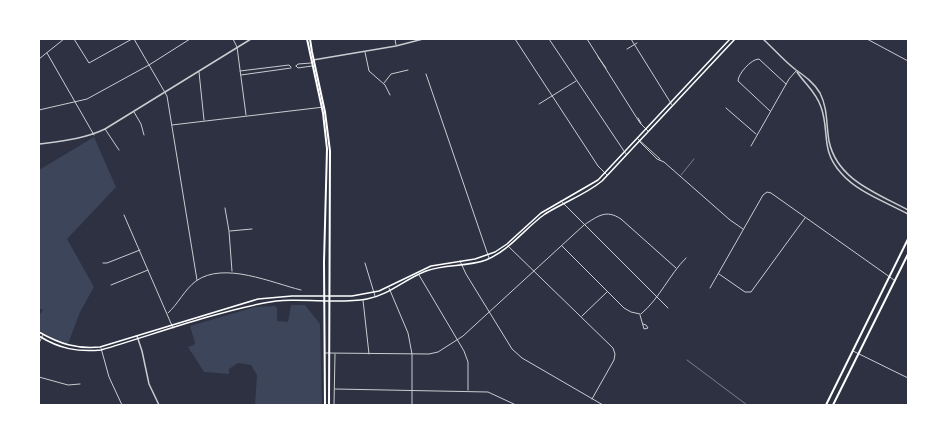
<svg xmlns="http://www.w3.org/2000/svg" width="947" height="444" font-family="'Fira Sans Condensed',sans-serif">
	<rect width="100%" height="100%" fill="#2d3142"/>
	<g fill="#3c4559">
		<path d="M94,137L116,187L67,239L94,287L80,312L68,344L52,338L39,330V316L43,310L39,308V170Z"/>
		<path d="M291,305H305L320,324L322,405H255L257,375L251,365L238,363L229,369V374L204,372L188,347L194,345L195,343L190,326L255,307L275,306L277,308V321L288,322Z"/>
	</g>
	<g fill="none" stroke-linecap="round" stroke-linejoin="round">
		<g stroke="#caccd0" stroke-width="0.5">
			<path d="M681,175L694,159"/>
			<path d="M687,360L747,405"/>
		</g>
		<g stroke="#caccd0" stroke-width="1">
			<path d="M74,39L89,63L132,39"/>
			<path d="M134,39L167,96L197,280"/>
			<path d="M233,39L237,47L246,115"/>
			<path d="M395,39L396,45"/>
			<path d="M515,39L598,166L607,175"/>
			<path d="M549,39L626,154"/>
			<path d="M587,39L640,123L648,131"/>
			<path d="M631,39L672,105"/>
			<path d="M867,39L908,61"/>
			<path d="M627,49L637,43"/>
			<path d="M365,52L369,71L385,85L390,95"/>
			<path d="M47,53L94,135"/>
			<path d="M598,57L606,68"/>
			<path d="M39,59L64,39"/>
			<path d="M296,66L298,68L312,66"/>
			<path d="M296,66L298,64L311,63"/>
			<path d="M240,71L289,65L291,67"/>
			<path d="M199,72L204,120"/>
			<path d="M426,74L489,258"/>
			<path d="M241,75L291,68"/>
			<path d="M384,83L391,74L408,70"/>
			<path d="M539,104L576,81"/>
			<path d="M726,108L756,134"/>
			<path d="M39,110L87,99L149,65L190,39"/>
			<path d="M770,111L738,81C738,74 751,59 759,59L786,84"/>
			<path d="M134,112L141,124L144,135"/>
			<path d="M638,118L641,123"/>
			<path d="M172,125L324,107"/>
			<path d="M105,129L119,150"/>
			<path d="M638,139L660,159"/>
			<path d="M639,141L657,159L664,162L730,220L743,229"/>
			<path d="M751,146L789,79L796,71"/>
			<path d="M561,201L668,308"/>
			<path d="M225,208L229,231L232,271"/>
			<path d="M124,215L173,328"/>
			<path d="M230,231L252,229"/>
			<path d="M508,246L613,348L615,354L614,360L592,399"/>
			<path d="M562,246L624,308L631,312L640,314"/>
			<path d="M460,261L466,274L512,349L522,358L603,405"/>
			<path d="M103,263H107L140,250"/>
			<path d="M365,263L375,296"/>
			<path d="M719,274L745,292H751L805,218"/>
			<path d="M419,275L464,351L468,362V390"/>
			<path d="M111,285L148,270"/>
			<path d="M389,288L408,333L412,354V405"/>
			<path d="M710,288L763,195L767,192L771,193L894,280"/>
			<path d="M363,300L369,354"/>
			<path d="M168,313C178,304 185,289 196,281C224,261 272,283 301,290"/>
			<path d="M641,314C660,298 669,275 686,258"/>
			<path d="M640,315L644,329L648,328L646,325L643,324"/>
			<path d="M582,316L607,292"/>
			<path d="M39,343L43,335"/>
			<path d="M101,348L109,377L122,405"/>
			<path d="M853,351L908,378"/>
			<path d="M325,353L429,354L438,352L463,336L584,225C598,216 606,209 621,219L676,268"/>
			<path d="M39,377L68,385L80,384"/>
			<path d="M335,389L488,392L516,405"/>
			<path d="M334,405L335,354"/>
		</g>
		<g stroke="#caccd0" stroke-width="1.5">
			<path d="M763,39C774,49 784,61 796,70C806,77 814,83 820,93C828,109 826,124 829,141C837,180 877,193 908,210"/>
			<path d="M313,60L396,46L423,39"/>
			<path d="M797,72C805,84 816,92 821,107C830,132 820,150 841,173C857,192 886,202 908,214"/>
			<path d="M39,144C62,141 84,139 105,129L251,39"/>
			<path d="M137,336L142,351L149,384L159,405"/>
		</g>
		<g stroke="#fff" stroke-width="1.5">
			<path d="M39,332C60,344 76,349 100,347L258,299L292,296H352L379,291L431,266L475,259L495,252L507,244L541,213L598,180L730,39"/>
			<path d="M39,336C60,349 77,352 101,350C155,334 209,314 264,303C298,296 333,305 367,299C389,295 405,279 426,271C445,264 466,267 486,260C510,250 524,229 545,214C564,202 585,195 602,181L735,39"/>
		</g>
		<g stroke="#fff" stroke-width="2">
			<path d="M307,39L323,113L327,149L324,262L325,405"/>
			<path d="M310,39L312,52L325,112L330,151L329,405"/>
			<path d="M826,405L908,239"/>
			<path d="M833,405L908,254"/>
		</g>
	</g>
	<rect width="947" height="444" fill="none" stroke="#ffffff" stroke-width="80"/>
</svg>
